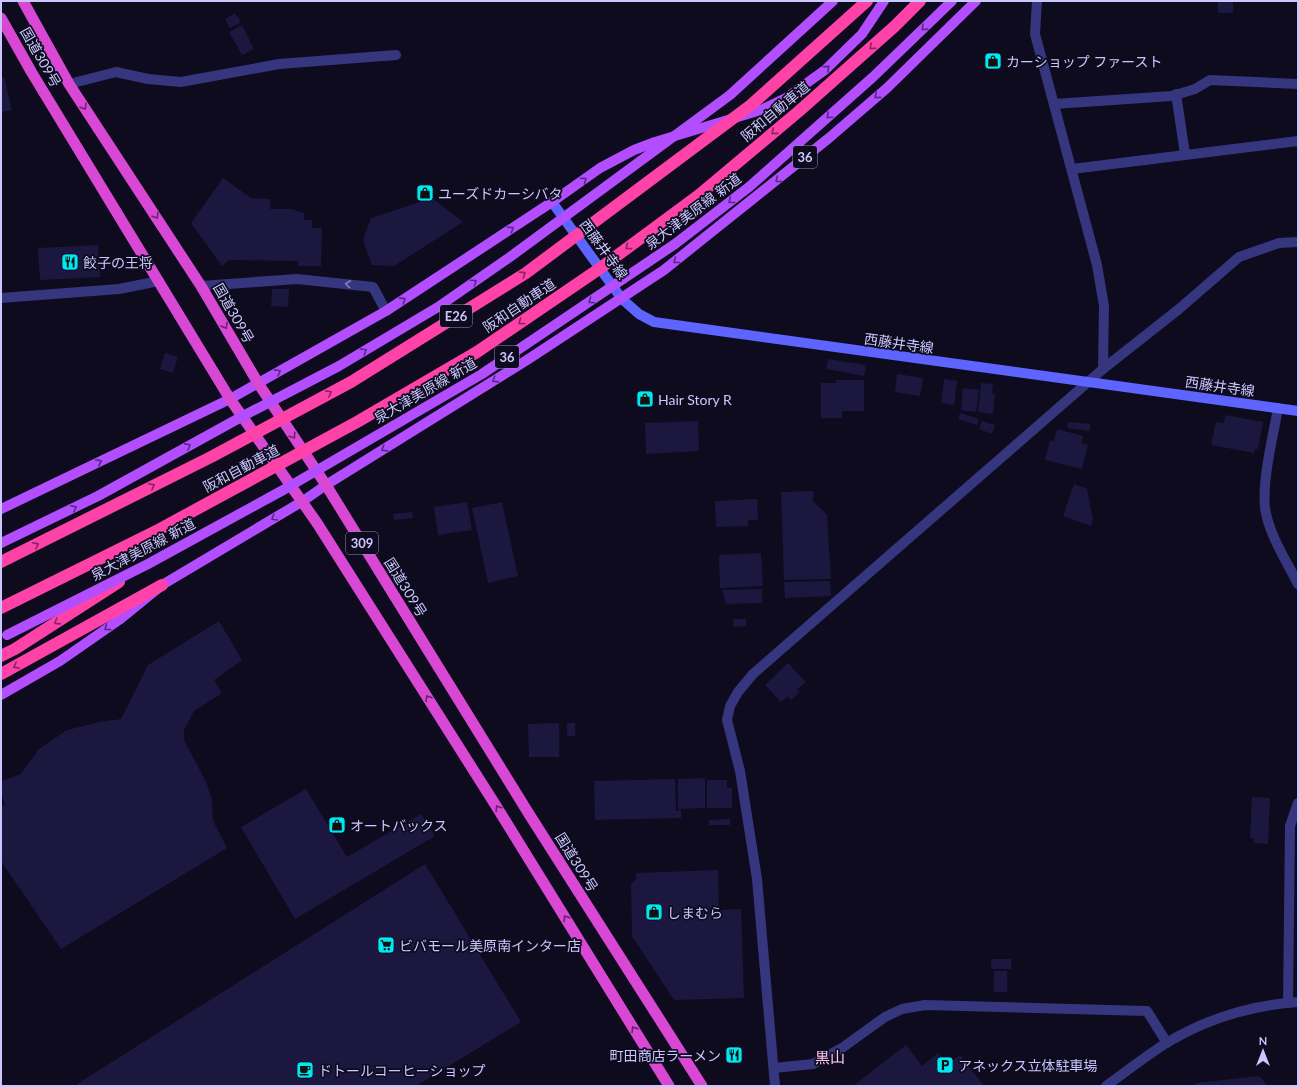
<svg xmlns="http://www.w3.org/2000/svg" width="1299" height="1087" font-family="Lato,'Noto Sans JP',sans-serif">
	<rect width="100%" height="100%" fill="#0d0b1d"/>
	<g fill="#1c173f">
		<rect x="1218" y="1" width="15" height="12"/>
		<path d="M235,13L241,22L230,28L225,19Z"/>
		<path d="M242,25L254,49L242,55L229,32Z"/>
		<path d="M4,77L12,110L1,112V78Z"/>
		<path d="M223,178L251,198L270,199V209H291L304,213V220H312V228H322L321,266H298V261L229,260L222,266L191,223Z"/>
		<path d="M432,198L463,222L394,266L372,265L363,240L371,218Z"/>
		<path d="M98,245L100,277L40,280L38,248Z"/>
		<path d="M272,289H289L288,307L271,306Z"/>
		<path d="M165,353L178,357L173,373L160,369Z"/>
		<path d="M828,359L866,365L864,376L826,369Z"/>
		<path d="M897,374L923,378L920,396L895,392Z"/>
		<path d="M944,379L957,381L954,405L941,403Z"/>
		<path d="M836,380H864V411H842V418H821V383H836Z"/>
		<path d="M981,383L993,384L992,394H995L993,414L978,412Z"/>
		<path d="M963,388L979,390L976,412L961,410Z"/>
		<path d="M960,413L979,419L977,425L958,419Z"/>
		<path d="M1225,415L1263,422L1258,449H1255L1254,453L1211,445L1216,422L1224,423Z"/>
		<path d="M698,421L699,451L646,454L645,423Z"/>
		<path d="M982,421L995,425L992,434L979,429Z"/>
		<path d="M1068,422L1090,424V431L1067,428Z"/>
		<path d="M1057,429L1083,436L1081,443L1088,445L1082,469L1045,460L1050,440L1054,441Z"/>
		<path d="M1074,484L1087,489L1093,519L1091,526L1063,516Z"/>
		<path d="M813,491V501L827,515L831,579L784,580L781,492Z"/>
		<path d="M757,499L758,520H748V526L716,527L715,501Z"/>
		<path d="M467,502L472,530L438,535L434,507Z"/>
		<path d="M502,502L518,576L488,583L472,508Z"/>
		<path d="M412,512L413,518L394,520L393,514Z"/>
		<path d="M761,553L763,586L720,588L719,555Z"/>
		<path d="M830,581L831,596L785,598L784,582Z"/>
		<path d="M762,589V603L726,604L722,590Z"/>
		<path d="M733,619H746V626L733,627Z"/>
		<path d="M219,621L242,660L214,680L222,693L194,711L184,730V740L206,782L212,800L213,821L227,848L61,949L1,861V807L5,805L1,792V781L21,774L39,749L67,730L99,722L121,719L148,665Z"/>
		<path d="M788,663L806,682L797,689L800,692L791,700L788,696L781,702L765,685Z"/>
		<path d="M559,723V757H529L528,724Z"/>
		<rect x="567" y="723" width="8" height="13"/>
		<path d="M705,778V808L678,809V779Z"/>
		<path d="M675,779L676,811L681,810V818L595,820L594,781Z"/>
		<path d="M707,780H727V788H732V808H707Z"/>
		<path d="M306,789L347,857L421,814L435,836L295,919L241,827Z"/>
		<path d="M1252,797L1270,798L1268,844L1254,843V839L1250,838Z"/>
		<path d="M730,819V825H709V820Z"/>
		<path d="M425,864L521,1022L416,1086H74Z"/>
		<path d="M718,870L719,910L741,909L744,998L674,1000L632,936L631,884L636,879V873Z"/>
		<rect x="991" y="959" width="20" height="10"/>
		<rect x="994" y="971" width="13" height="21"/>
		<path d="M906,1045L922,1066L938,1053L947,1065L960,1055L984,1086H853Z"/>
		<path d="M1259,1076L1268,1086H1193L1196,1083Z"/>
	</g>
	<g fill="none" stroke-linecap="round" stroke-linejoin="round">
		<g stroke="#35367e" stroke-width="10">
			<path d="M1037,1L1035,34L1097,265L1104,306L1103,369"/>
			<path d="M69,84L116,72L148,79L181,82L279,64L396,55"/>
			<path d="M1176,94L1185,154"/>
			<path d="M1054,104L1172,96L1195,89L1210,80L1298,84"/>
			<path d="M1072,169L1298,141"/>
			<path d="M201,286L297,279L373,287L386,311"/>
			<path d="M1278,408C1273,437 1262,480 1265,508C1269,535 1286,560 1298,584"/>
			<path d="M1288,1003L1290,826L1298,803"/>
			<path d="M774,1068L813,1064L842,1048L885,1017L902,1009L925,1005L1147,1011L1167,1043"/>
			<path d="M775,1086L757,879L740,771L727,720L730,706L738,692L753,674L1103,369L1179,309L1239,257L1279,243L1298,242"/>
		</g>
		<g stroke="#35367e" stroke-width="10">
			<path d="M1,298L119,289L159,281"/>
			<path d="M1106,1086C1127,1071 1147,1055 1168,1042C1207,1019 1253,1005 1298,1002"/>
		</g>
		<path stroke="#5e64ff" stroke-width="10" d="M552,202L622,299L639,314L654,322L1298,411"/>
		<g stroke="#b24eff" stroke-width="10">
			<path d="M1,509L230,399L386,311L552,202L600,168L634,150L655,142L761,110L786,98L825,70L862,34L884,1"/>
			<path d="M1,695L60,661L119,620L162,585L303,501L326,485L527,360L664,270L829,138L887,88L976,1"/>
		</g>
		<g stroke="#d848d4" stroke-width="11">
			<path d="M23,1L69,84L201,286L258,383L326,485L529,814L702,1086"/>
			<path d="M1,18L32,73L230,399L317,523L498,809L669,1086"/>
		</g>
		<g stroke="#ff42a8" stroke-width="12">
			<path d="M1,656L15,649L119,582"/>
			<path d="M1,674L162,585"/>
		</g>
		<g stroke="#b24eff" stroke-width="10">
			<path d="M1,543L98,496L243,416L339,366L438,307L510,257L730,95L833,1"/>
			<path d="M7,635L148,564L285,489L482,374L675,244L749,187L873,77L952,1"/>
		</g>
		<g stroke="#ff42a8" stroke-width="12">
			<path d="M1,562L211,457L351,382L526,273L751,105L867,1"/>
			<path d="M1,608L160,529L357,422L477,352L599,269L699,195L798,112L895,26L920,1"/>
		</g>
	</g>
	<defs><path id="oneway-chevron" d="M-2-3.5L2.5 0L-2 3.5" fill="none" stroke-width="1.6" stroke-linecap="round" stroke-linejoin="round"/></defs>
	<g stroke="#572983">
		<use href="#oneway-chevron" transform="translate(924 28) rotate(136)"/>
		<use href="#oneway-chevron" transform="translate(827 68) rotate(-41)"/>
		<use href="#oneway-chevron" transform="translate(877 96) rotate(139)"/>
		<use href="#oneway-chevron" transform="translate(829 116) rotate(138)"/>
		<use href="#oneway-chevron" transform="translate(584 180) rotate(-35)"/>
		<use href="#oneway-chevron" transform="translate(778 180) rotate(141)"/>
		<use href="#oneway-chevron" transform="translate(731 201) rotate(142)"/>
		<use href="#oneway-chevron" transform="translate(511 229) rotate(-33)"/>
		<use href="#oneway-chevron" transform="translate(676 261) rotate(142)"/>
		<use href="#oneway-chevron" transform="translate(474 282) rotate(-35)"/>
		<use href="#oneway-chevron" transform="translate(403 300) rotate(-33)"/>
		<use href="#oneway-chevron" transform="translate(591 301) rotate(146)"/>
		<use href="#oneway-chevron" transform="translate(364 351) rotate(-31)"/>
		<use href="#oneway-chevron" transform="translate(278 372) rotate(-29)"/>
		<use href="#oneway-chevron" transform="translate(495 380) rotate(148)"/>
		<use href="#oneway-chevron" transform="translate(188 446) rotate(-29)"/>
		<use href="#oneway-chevron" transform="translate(384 449) rotate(148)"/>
		<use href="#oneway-chevron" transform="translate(99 462) rotate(-26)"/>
		<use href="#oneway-chevron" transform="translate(74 508) rotate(-26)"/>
		<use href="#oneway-chevron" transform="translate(274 518) rotate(149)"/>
		<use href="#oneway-chevron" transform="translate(107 628) rotate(144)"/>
	</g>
	<g stroke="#862662">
		<use href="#oneway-chevron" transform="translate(872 47) rotate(138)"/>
		<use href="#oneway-chevron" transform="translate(774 132) rotate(140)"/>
		<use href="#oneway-chevron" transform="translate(628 247) rotate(143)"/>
		<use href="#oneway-chevron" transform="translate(523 274) rotate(-33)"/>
		<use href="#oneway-chevron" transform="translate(521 322) rotate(146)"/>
		<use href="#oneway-chevron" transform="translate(329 393) rotate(-28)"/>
		<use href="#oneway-chevron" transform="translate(152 486) rotate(-27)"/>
		<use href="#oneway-chevron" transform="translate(36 545) rotate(-27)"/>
		<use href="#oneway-chevron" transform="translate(57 622) rotate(147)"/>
		<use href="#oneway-chevron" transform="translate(16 666) rotate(153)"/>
	</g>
	<g stroke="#68266f">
		<use href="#oneway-chevron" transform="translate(84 107) rotate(57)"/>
		<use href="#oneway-chevron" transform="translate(156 216) rotate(57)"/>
		<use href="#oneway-chevron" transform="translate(225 326) rotate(60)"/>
		<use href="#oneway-chevron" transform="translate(293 436) rotate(56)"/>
		<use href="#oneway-chevron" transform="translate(428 698) rotate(-122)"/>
		<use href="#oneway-chevron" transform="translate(498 808) rotate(-122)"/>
		<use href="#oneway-chevron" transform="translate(566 918) rotate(-122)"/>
		<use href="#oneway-chevron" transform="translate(634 1029) rotate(-122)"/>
	</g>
	<use stroke="#807ebe" href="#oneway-chevron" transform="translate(348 284) rotate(-174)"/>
	<defs>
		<g id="shop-square" transform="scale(0.9)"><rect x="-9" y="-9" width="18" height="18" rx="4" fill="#00e9f2" stroke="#0d0b1d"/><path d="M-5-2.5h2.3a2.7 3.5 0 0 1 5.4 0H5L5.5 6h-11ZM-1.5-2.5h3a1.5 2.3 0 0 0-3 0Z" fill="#111"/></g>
		<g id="restaurant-square" transform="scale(0.9)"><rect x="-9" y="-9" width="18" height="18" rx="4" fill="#00e9f2" stroke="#0d0b1d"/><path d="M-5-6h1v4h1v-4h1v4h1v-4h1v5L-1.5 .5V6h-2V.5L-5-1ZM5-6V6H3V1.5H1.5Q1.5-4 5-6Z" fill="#111"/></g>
		<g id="supermarket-square" transform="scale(0.9)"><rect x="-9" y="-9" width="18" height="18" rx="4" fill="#00e9f2" stroke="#0d0b1d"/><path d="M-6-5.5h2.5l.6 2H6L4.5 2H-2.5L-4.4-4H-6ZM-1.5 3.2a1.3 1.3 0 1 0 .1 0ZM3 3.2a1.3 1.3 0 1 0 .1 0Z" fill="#111"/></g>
		<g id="parking-square" transform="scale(0.9)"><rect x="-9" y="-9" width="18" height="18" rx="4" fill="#00e9f2" stroke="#0d0b1d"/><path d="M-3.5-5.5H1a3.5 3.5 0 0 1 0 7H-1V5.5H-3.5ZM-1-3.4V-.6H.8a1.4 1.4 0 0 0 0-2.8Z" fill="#111"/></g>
		<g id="cafe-square" transform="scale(0.9)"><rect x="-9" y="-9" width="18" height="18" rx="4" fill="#00e9f2" stroke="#0d0b1d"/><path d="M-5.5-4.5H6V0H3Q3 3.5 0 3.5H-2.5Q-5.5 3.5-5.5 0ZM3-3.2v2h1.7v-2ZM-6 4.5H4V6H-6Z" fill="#111"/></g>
	</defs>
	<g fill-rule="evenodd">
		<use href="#shop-square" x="993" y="61"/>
		<use href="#shop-square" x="425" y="193"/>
		<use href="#restaurant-square" x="70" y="262"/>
		<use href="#shop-square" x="645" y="399"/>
		<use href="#shop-square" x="337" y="825"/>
		<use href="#shop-square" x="654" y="912"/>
		<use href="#supermarket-square" x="386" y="945"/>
		<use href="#restaurant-square" x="734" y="1055"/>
		<use href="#parking-square" x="945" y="1065"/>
		<use href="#cafe-square" x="305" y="1070"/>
	</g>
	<g text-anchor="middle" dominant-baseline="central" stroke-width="3.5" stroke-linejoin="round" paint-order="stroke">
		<g fill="#0d0b1d" stroke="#918fbb" stroke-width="1">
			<rect x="793" y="146" width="24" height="22" rx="3"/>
			<rect x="440" y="305" width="32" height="22" rx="3"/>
			<rect x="495" y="346" width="24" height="22" rx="3"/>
			<rect x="346" y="532" width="32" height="22" rx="3"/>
		</g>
		<g font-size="13" font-weight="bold" fill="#cac7ff">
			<text x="805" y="157">36</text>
			<text x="456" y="316">E26</text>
			<text x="507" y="357">36</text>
			<text x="362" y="543">309</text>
		</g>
		<g font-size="14" fill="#cac7ff" stroke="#0d0b1d">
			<text transform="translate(41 57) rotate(60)">国道309号</text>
			<text transform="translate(775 111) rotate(-40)">阪和自動車道</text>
			<text transform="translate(693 211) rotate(-37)">泉大津美原線 新道</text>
			<text transform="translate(604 249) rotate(54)">西藤井寺線</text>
			<text transform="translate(519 305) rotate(-34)">阪和自動車道</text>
			<text transform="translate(234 313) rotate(60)">国道309号</text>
			<text transform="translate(899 343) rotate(8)">西藤井寺線</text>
			<text transform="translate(1220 386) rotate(8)">西藤井寺線</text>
			<text transform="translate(425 390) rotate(-30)">泉大津美原線 新道</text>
			<text transform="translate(241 468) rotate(-28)">阪和自動車道</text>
			<text transform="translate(143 549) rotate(-28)">泉大津美原線 新道</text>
			<text transform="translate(406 587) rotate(58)">国道309号</text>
			<text transform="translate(577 862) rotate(58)">国道309号</text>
		</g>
		<g font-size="14" fill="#cac7ff" stroke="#0d0b1d" text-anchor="start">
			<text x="1006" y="61">カーショップ ファースト</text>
			<text x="438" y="193">ユーズドカーシバタ</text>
			<text x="83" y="262">餃子の王将</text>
			<text x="658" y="399">Hair Story R</text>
			<text x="350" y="825">オートバックス</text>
			<text x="667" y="912">しまむら</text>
			<text x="399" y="945">ビバモール美原南インター店</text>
			<text x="721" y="1055" text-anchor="end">町田商店ラーメン</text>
			<text x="958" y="1065">アネックス立体駐車場</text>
			<text x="318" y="1070">ドトールコーヒーショップ</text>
		</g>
		<g font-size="15" fill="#ffc9ef" stroke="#0d0b1d">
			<text x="830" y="1057">黒山</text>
		</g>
	</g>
	<rect width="1299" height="1087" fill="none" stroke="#cac7ff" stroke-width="4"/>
	<g transform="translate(1263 1051)" stroke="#0d0b1d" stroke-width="3" paint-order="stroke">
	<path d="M0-3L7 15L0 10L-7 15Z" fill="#cac7ff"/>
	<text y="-6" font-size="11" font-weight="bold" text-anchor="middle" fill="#cac7ff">N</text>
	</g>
</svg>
